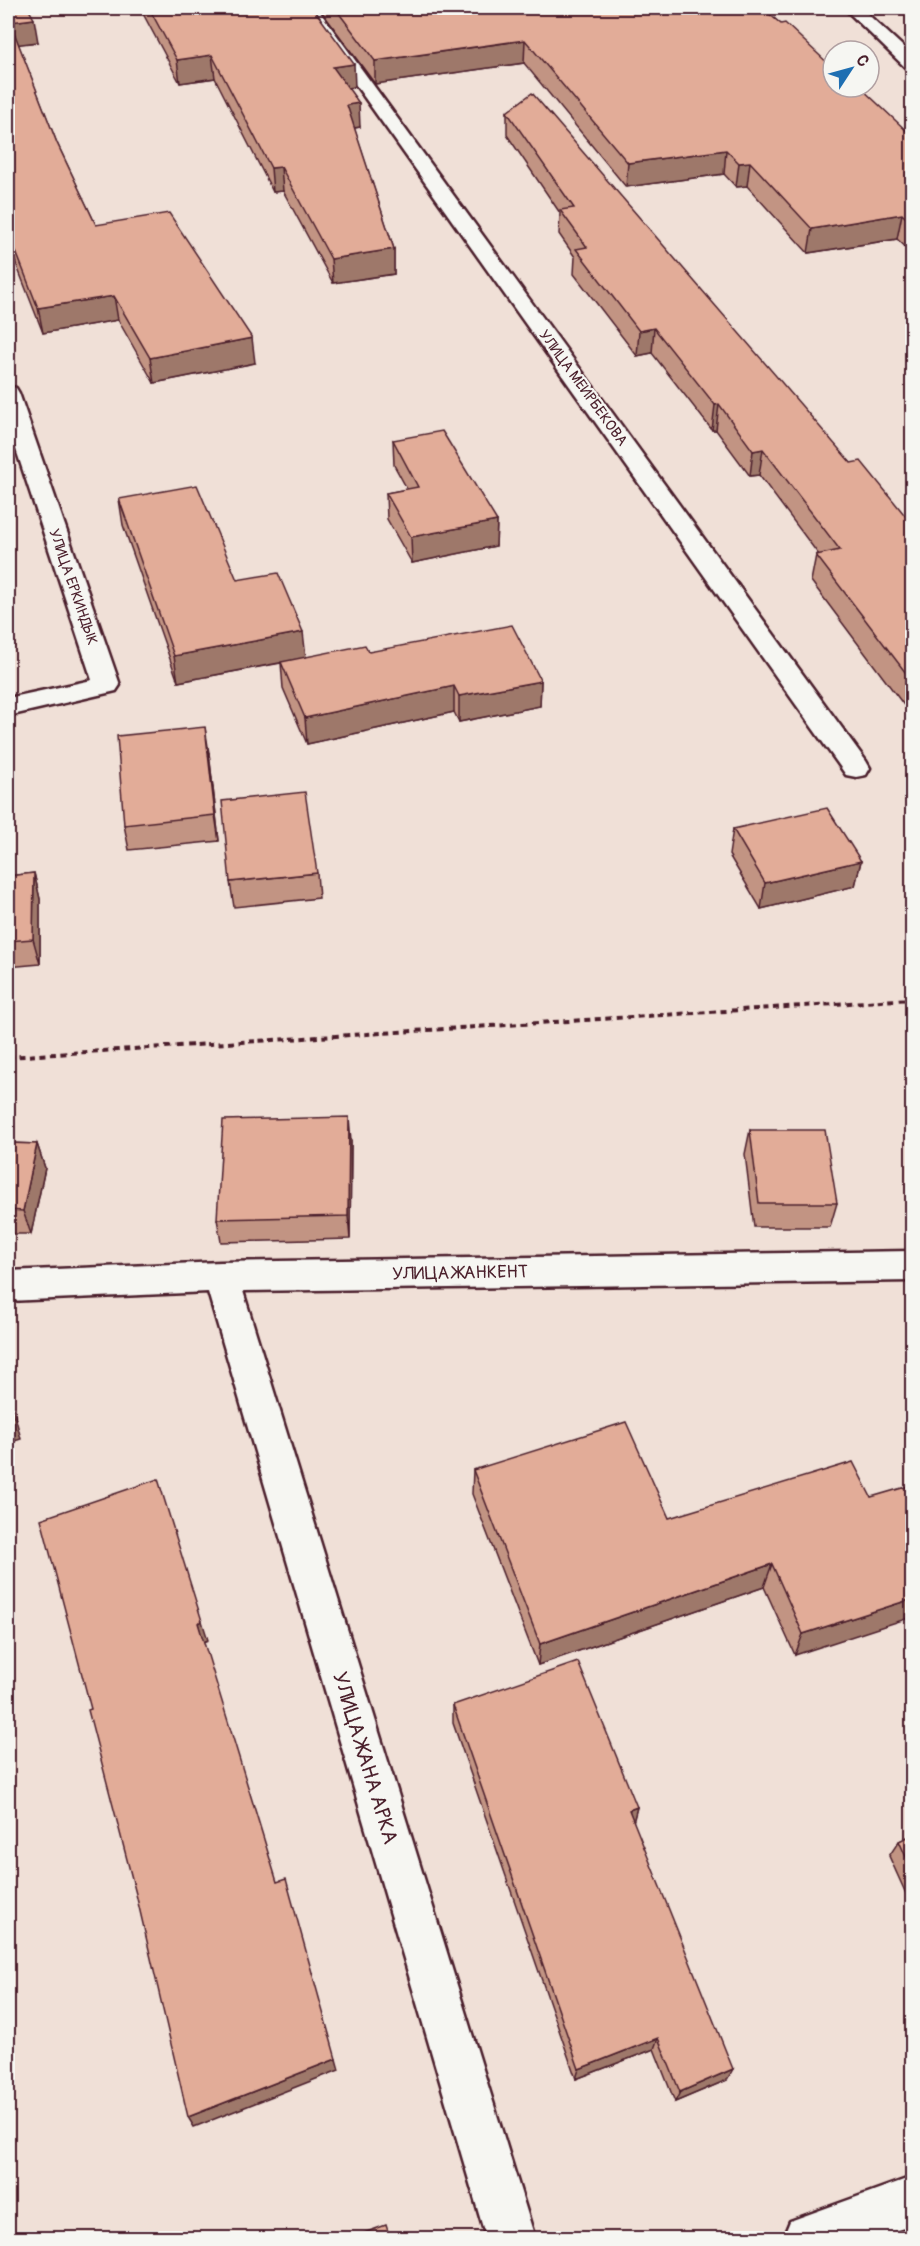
<svg xmlns="http://www.w3.org/2000/svg" width="920" height="2246" font-family="Pangolin,sans-serif">
	<rect width="100%" height="100%" fill="#f0e0d7"/>
	<filter id="ink" filterUnits="userSpaceOnUse"><feTurbulence type="fractalNoise" baseFrequency=".0167" numOctaves="2"/><feDisplacementMap in="SourceGraphic" scale="12" xChannelSelector="R" yChannelSelector="G"/><feConvolveMatrix kernelMatrix="1 2 1 2 8 2 1 2 1" color-interpolation-filters="sRGB"/></filter>
	<g filter="url(#ink)">
		<g fill="none" stroke-linecap="round" stroke-linejoin="round">
			<g stroke="#4a1f2b" stroke-width="5">
				<g id="minor">
					<path d="M301,8H317L866,761L870,768L866,775L856,777L846,775Z"/>
					<path d="M844,8H861L912,55V69L906,68Z"/>
					<path d="M8,386L16,388L19,393L120,685L116,691L8,716V698L92,680L8,425Z"/>
					<path d="M912,1251V1281L243,1291L535,2238H486L208,1292L8,1301V1271L221,1262Z"/>
					<path d="M912,2177V2225L875,2238H783L790,2221Z"/>
				</g>
			</g>
			<path stroke="#4a1f2b" stroke-width="4" stroke-dasharray="6 4.5" stroke-linecap="butt" d="M8,1057L912,999"/>
			<use href="#minor" fill="#f6f6f2" fill-rule="evenodd"/>
		</g>
		<g fill="#c29483" stroke="#4a1f2b" stroke-width="1.5">
			<path d="M8,8L38,42L18,44L57,143L96,225L255,363L154,383L118,320L43,333L8,243Z"/>
			<path d="M140,8H313L355,87L348,88L360,127L354,128L394,249V274L333,283L283,191L273,192L215,78L180,83Z"/>
			<path d="M319,8H762L912,136V253L897,239L808,253L747,186L736,187L724,174L626,187L524,63L375,84Z"/>
			<path d="M507,112L851,463L912,524V716L811,581L816,555H819L759,475L750,476L716,430H712L652,353L637,356L574,274L575,257L559,234L560,213L507,135Z"/>
			<path d="M393,440L497,521L496,546L412,563L387,519L386,493L407,489L394,465Z"/>
			<path d="M119,499L237,580L305,657L369,652L541,681L540,706L459,722L454,712L307,744L283,688L281,663L178,682L123,525Z"/>
			<path d="M209,753L219,841L129,850L124,825Z"/>
			<path d="M733,829L861,861L855,886L761,909L729,855Z"/>
			<path d="M34,873L40,899V964L8,967V876Z"/>
			<path d="M317,873L319,898L234,907L230,882Z"/>
			<path d="M750,1130L837,1203L830,1227H754L745,1154Z"/>
			<path d="M351,1141L350,1239L221,1242L217,1219Z"/>
			<path d="M8,1143L37,1144L45,1168L31,1234H8Z"/>
			<path d="M473,1470L669,1518L871,1497L795,1655L764,1587L538,1665L472,1494Z"/>
			<path d="M453,1705L637,1807L633,1821L727,2080L675,2102L654,2049L576,2079L453,1723Z"/>
			<path d="M912,1835V1907L889,1856L899,1841Z"/>
		</g>
		<g fill="#9e786a" stroke="#4a1f2b" stroke-width="1.5">
			<path d="M34,19L38,42L14,45L10,22Z"/>
			<path d="M525,40L524,63L375,84V61Z"/>
			<path d="M212,55L215,78L180,83L177,60Z"/>
			<path d="M354,64L355,87L334,90L333,67Z"/>
			<path d="M359,103L360,127L348,129L347,105Z"/>
			<path d="M726,150L724,174L626,187L628,163Z"/>
			<path d="M750,162L747,186L736,187L739,163Z"/>
			<path d="M281,167L283,191L273,192L271,168Z"/>
			<path d="M902,214L897,239L808,253L812,229Z"/>
			<path d="M394,249V274L333,283L331,259Z"/>
			<path d="M114,296L118,320L43,333L38,308Z"/>
			<path d="M654,328L652,353L637,356L639,331Z"/>
			<path d="M252,338L255,363L154,383L150,358Z"/>
			<path d="M719,404L716,430H712L715,405Z"/>
			<path d="M763,449L759,475L750,476L753,451Z"/>
			<path d="M497,521L496,546L412,563L411,537Z"/>
			<path d="M303,632L306,658L178,682L174,656Z"/>
			<path d="M541,681L540,706L459,722V696Z"/>
			<path d="M454,686V712L307,744L305,718Z"/>
			<path d="M205,727L209,753L219,841L215,815Z"/>
			<path d="M861,861L855,886L761,909L765,883Z"/>
			<path d="M34,873L40,899V964L33,939Z"/>
			<path d="M349,1117L351,1141L350,1239L348,1216Z"/>
			<path d="M37,1144L45,1168L31,1234L23,1211Z"/>
			<path d="M8,1388L21,1439L8,1443Z"/>
			<path d="M772,1564L764,1587L538,1665L540,1644Z"/>
			<path d="M912,1599V1617L795,1655L803,1634Z"/>
			<path d="M202,1621L208,1640L203,1642L198,1623Z"/>
			<path d="M637,1807L633,1823L629,1810Z"/>
			<path d="M658,2038L654,2049L576,2079L579,2069Z"/>
			<path d="M336,2059L339,2070L194,2127L188,2117Z"/>
			<path d="M733,2069L727,2080L675,2102L680,2092Z"/>
		</g>
		<g fill="#e2ac98" stroke="#4a1f2b" stroke-width="1.5">
			<path d="M8,8H28L34,19L10,22L57,143L96,225L169,213L252,338L150,358L114,296L38,308L8,231Z"/>
			<path d="M149,8H313L354,64L333,67L359,103L347,105L394,249L331,259L281,167L271,168L212,55L177,60Z"/>
			<path d="M335,8H762L781,24L785,23L833,68V87H860L912,136V224L902,214L812,229L750,162L739,163L726,150L628,163L525,40L375,61Z"/>
			<path d="M532,93L851,463L861,461L912,524V681L816,555L840,550L763,449L753,451L719,404L715,405L654,328L639,331L576,249L587,247L560,210L574,208L507,112Z"/>
			<path d="M442,431L497,521L411,537L386,493L418,487L393,440Z"/>
			<path d="M197,485L237,580L278,573L303,632L174,656L119,499Z"/>
			<path d="M512,625L541,681L459,696L454,686L305,718L281,662L365,645L369,652Z"/>
			<path d="M205,727L215,815L124,825L117,736Z"/>
			<path d="M305,792L317,873L230,882L222,801Z"/>
			<path d="M827,808L861,861L765,883L733,829Z"/>
			<path d="M34,873L33,939L8,941V876Z"/>
			<path d="M349,1117L348,1216L217,1219L223,1120Z"/>
			<path d="M750,1130H825L837,1203H759Z"/>
			<path d="M8,1143L37,1144L23,1211L8,1210Z"/>
			<path d="M8,1398L13,1417L8,1419Z"/>
			<path d="M626,1422L669,1518L853,1462L871,1497L909,1486L912,1493V1599L803,1634L772,1564L540,1644L473,1470Z"/>
			<path d="M158,1479L202,1621L198,1623L277,1882L286,1879L336,2059L188,2117L136,1894L88,1710L91,1709L41,1519Z"/>
			<path d="M578,1662L637,1807L629,1810L733,2069L680,2092L658,2038L579,2069L453,1705Z"/>
			<path d="M912,1835V1870L899,1841Z"/>
			<path d="M386,2225L390,2238H350Z"/>
		</g>
	</g>
	<g text-anchor="middle" dominant-baseline="central" stroke-width="4.5" stroke-linejoin="round" paint-order="stroke">
		<g font-size="15" fill="#4a1f2b" stroke="#f6f6f2">
			<text transform="translate(583 388) rotate(54)">УЛИЦА МЕИРБЕКОВА</text>
			<text transform="translate(73 587) rotate(71)">УЛИЦА ЕРКИНДЫК</text>
		</g>
		<g font-size="18" fill="#4a1f2b" stroke="#f6f6f2">
			<text transform="translate(460 1273) rotate(-1)">УЛИЦА ЖАНКЕНТ</text>
		</g>
		<g font-size="21" fill="#4a1f2b" stroke="#f6f6f2">
			<text transform="translate(365 1758) rotate(73)">УЛИЦА ЖАНА АРКА</text>
		</g>
	</g>
	<rect width="920" height="2246" fill="none" stroke="#f6f6f2" stroke-width="30"/>
	<rect x="15" y="15" width="890" height="2216" fill="none" stroke="#4a1f2b" stroke-width="2" filter="url(#ink)"/>
	<g transform="translate(851 69) rotate(54)"><circle r="28" fill="#f6f6f2" stroke="#b1a0a2" stroke-width="1.5"/>
	<path d="M0-4.5L10 22L0 15L-10 22Z" fill="#1f6fb2"/>
	<text y="-9" font-size="16" font-weight="bold" text-anchor="middle" fill="#4a1f2b">С</text>
	</g>
</svg>
